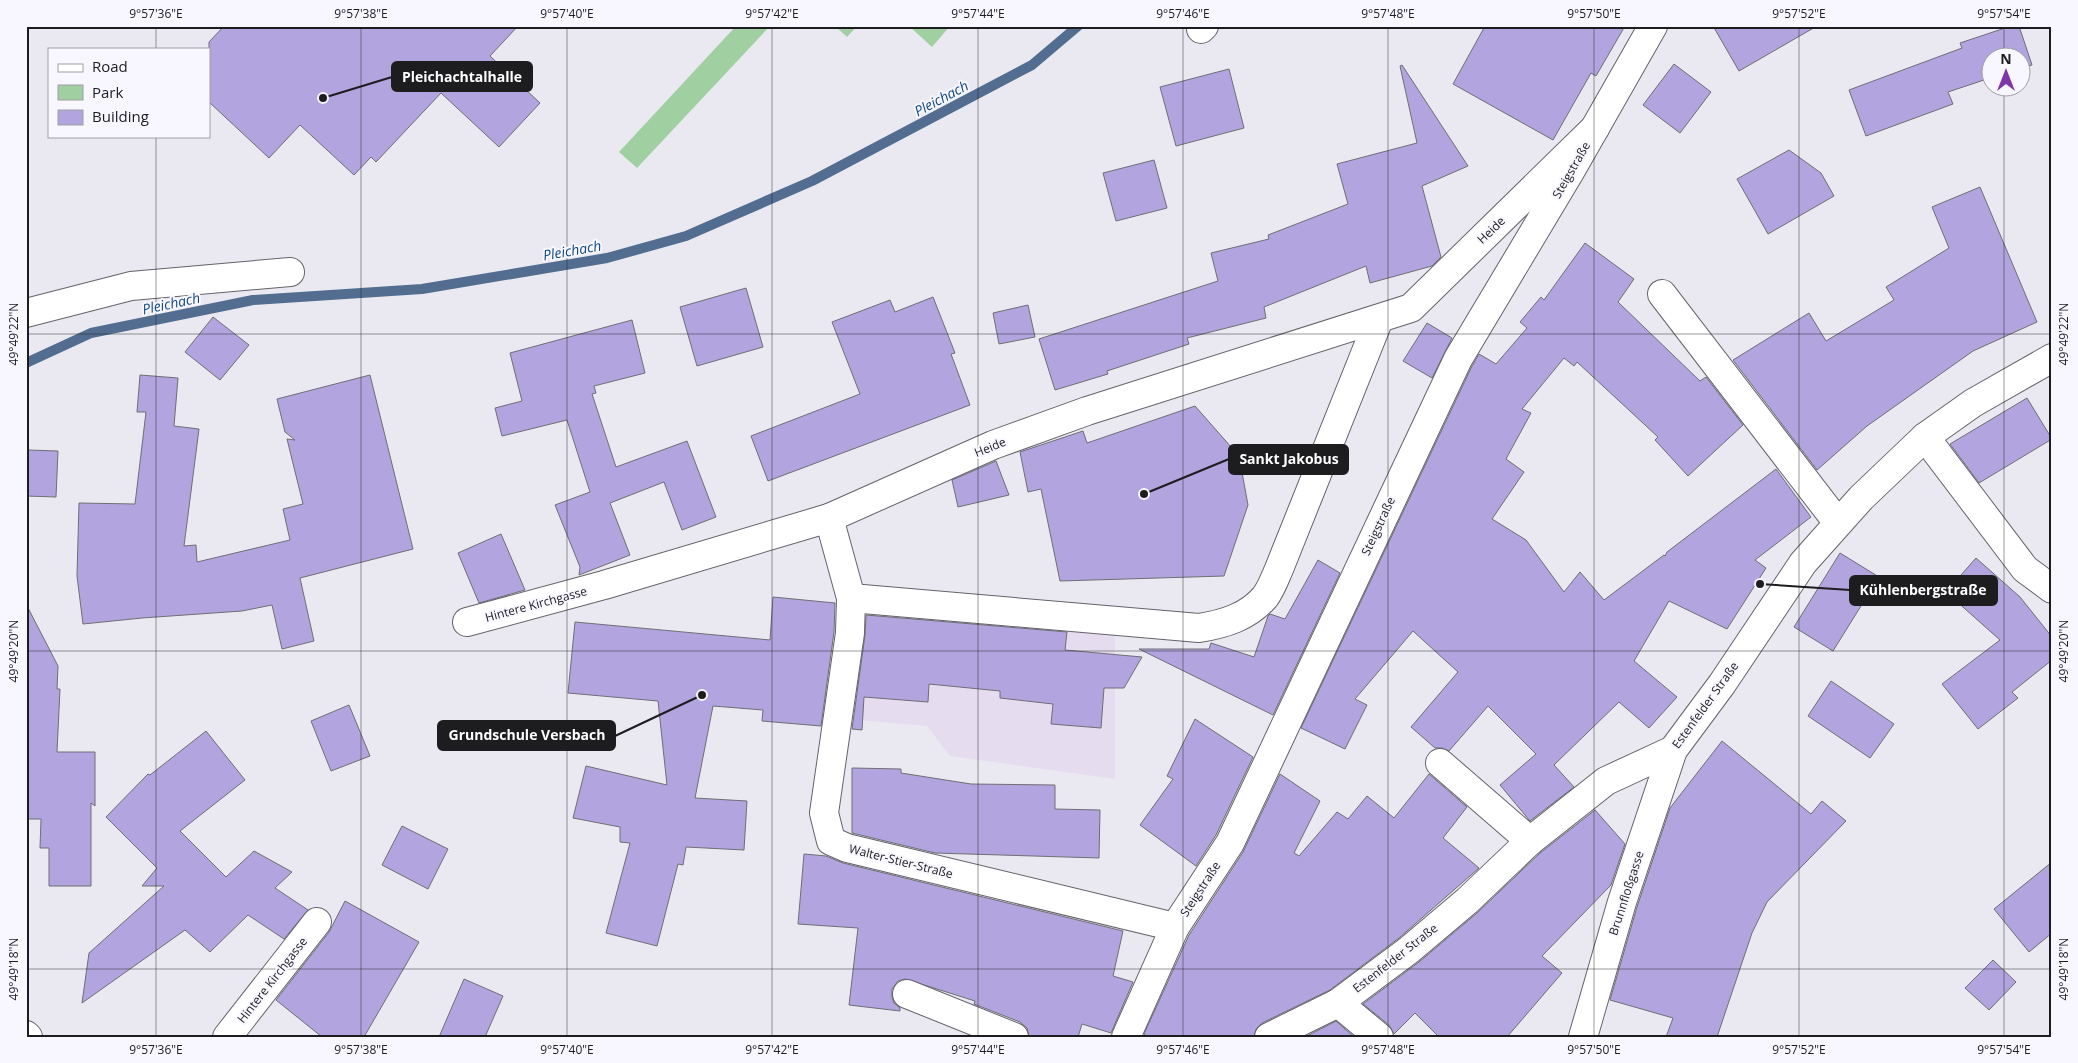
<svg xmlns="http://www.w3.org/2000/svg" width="2078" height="1063" font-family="'Open Sans',sans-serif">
	<rect width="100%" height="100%" fill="#eae9f1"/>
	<path fill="#e5dcf0" d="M874,605L1115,626V779L950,756L927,726L858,720Z"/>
	<g fill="#a0d0a1">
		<path d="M736,26H770L637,168L619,152Z"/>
		<path d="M835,26H857L847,37Z"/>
		<path d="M909,26H950L932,47Z"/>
	</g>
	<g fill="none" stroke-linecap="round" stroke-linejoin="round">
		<path stroke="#526d8f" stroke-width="10" d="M26,363L91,333L253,300L422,289L607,258L686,236L812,181L1032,65L1078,26"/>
	</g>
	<g fill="#b2a4de" stroke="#6f6e75">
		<path d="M224,26H518L490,56L540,103L499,147L441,93L376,162L371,157L354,175L300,125L269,158L209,102V42Z"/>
		<path d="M1485,26H1625L1596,76L1591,73L1553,140L1453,84Z"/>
		<path d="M1713,26H1817L1739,71Z"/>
		<path d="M2011,26H2019L2032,65L2020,69V58H1990V78L1948,92L1953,104L1866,136L1849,90L1962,48L1960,43Z"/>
		<path d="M1674,64L1711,92L1680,133L1643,105Z"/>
		<path d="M1402,65L1468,166L1422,186L1441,257L1432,266L1370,283L1366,266L1264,307L1266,318L1187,338L1189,344L1107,371L1108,374L1055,390L1039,339L1218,281L1211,253L1269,239L1268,235L1348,204L1337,164L1417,143L1400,66Z"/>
		<path d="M1229,69L1244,128L1176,146L1160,87Z"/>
		<path d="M1789,150L1821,173L1834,196L1768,234L1737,179Z"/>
		<path d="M1154,160L1167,208L1116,221L1103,173Z"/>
		<path d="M1980,187L2037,322L1973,351L1867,426L1817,470L1733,360L1809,313L1826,341L1894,300L1886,287L1949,248L1932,207Z"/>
		<path d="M1585,243L1634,279L1618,302L1700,381L1706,377L1743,425L1688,476L1655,440L1658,437L1577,362L1574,366L1564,358L1522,409L1531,413L1506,459L1524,472L1492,519L1526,540L1564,592L1580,572L1604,600L1664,555L1665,556L1667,552L1776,469L1811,517L1755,560L1766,568L1727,629L1669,601L1634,661L1677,697L1649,728L1619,702L1554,765L1574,787L1530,821L1500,785L1536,754L1488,706L1449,751L1442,748H1435L1411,727L1458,672L1413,631L1355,699L1367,705L1345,749L1301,728L1472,366L1479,354L1496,364L1527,328L1520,322L1541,297L1544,300Z"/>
		<path d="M746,288L763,347L697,366L680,307Z"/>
		<path d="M933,297L955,353L951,354L970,405L768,481L751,436L860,394L832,322L890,300L895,312Z"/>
		<path d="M1028,305L1035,337L999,344L993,313Z"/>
		<path d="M213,317L249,345L220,380L185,352Z"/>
		<path d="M632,320L645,373L594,386L596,393L592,394L616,467L687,441L716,517L682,530L664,482L610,503L630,555L579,575L580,567L555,505L590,492L567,420L502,436L495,408L522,401L510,353Z"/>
		<path d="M1427,323L1452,338L1432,378L1403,361Z"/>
		<path d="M140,375L178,378L174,426L199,429L184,546L196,545L197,562L290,540L283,509L303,504L287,439L295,440L285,432L277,399L370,375L413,549L300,578L314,641L282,649L272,605L242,611L142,618L83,624L77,576L79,503L135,504L146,412H137Z"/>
		<path d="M2027,398L2052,439L1979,483L1950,444Z"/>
		<path d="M1195,406L1239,456L1248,505L1224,576L1060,581L1041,489L1028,492L1020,452L1083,431L1087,443Z"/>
		<path d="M28,450L58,451L56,497L26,496Z"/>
		<path d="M996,461L1009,495L958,507L952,480Z"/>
		<path d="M501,534L525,590L479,603L458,553Z"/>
		<path d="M1840,553L1879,577L1833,651L1794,627Z"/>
		<path d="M1976,558L2020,597L2052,637V660L2012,692L2018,698L1978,729L1942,684L2000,640L1946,592Z"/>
		<path d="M1318,560L1340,573L1273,715L1139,649H1209L1211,643L1254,657L1268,616L1270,614L1285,619Z"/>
		<path d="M773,597L835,603L834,632L821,726L762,721L763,710L713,706L695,798L747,801L744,850L686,847L683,865L678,864L657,946L606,933L630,843L620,842V827L573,818L586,766L667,785L658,701L568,693L575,622L770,640Z"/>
		<path d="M26,604L58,666L57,689H60L57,752H95V806L91,803V886H49V848H40L41,819H26Z"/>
		<path d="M866,615L1067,632L1065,650L1142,657L1124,688H1104L1101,728L1051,724L1053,704L1000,698V691L929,684L928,702L864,697L862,730L852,729L865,635Z"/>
		<path d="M1831,681L1894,724L1870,758L1808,716Z"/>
		<path d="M349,705L370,756L331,771L311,721Z"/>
		<path d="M1195,719L1253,757L1216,835L1196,866L1140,825L1173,779L1167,776Z"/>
		<path d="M206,731L245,780L180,831L226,877L254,851L292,872L275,888L308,910L284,939L248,915L210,952L185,930L82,1003L89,953L164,886H142L157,868L106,817L148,774L150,775Z"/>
		<path d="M1722,741L1811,814L1822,801L1846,821L1767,902L1752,933L1717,1037H1666L1673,1018L1610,1000L1637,907L1670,808Z"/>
		<path d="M852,768L901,769V773L971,784L1055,785V809L1100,810L1099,858L935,853L852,833Z"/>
		<path d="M1280,774L1320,801L1294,853L1299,856L1337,812L1348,819L1367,796L1394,818L1429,774L1467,807L1443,838L1479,868L1399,938L1330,990L1262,1023L1256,1029L1254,1037H1148L1144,1034L1189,935L1243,852Z"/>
		<path d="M1595,810L1625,844L1611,885L1542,956L1562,973L1507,1037H1439L1415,1013L1394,1034L1389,1025L1363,1004L1419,962L1477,913L1540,853Z"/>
		<path d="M402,826L448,849L428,889L382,865Z"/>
		<path d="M804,854L826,856L843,863L1123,931L1113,976L1133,982L1111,1033L1082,1024L1078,1037H1029L1027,1028L1020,1022L974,1004L975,1001L905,979L898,981L892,989V997L894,1003L900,1008V1011L849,1005L858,928L798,924Z"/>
		<path d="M2052,862V933L2029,952L1994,909Z"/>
		<path d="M345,901L419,942L364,1037H322L276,1000L329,932Z"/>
		<path d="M1993,960L2016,982L1989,1010L1965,988Z"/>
		<path d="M464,979L503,996L485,1037H439Z"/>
		<path d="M1336,1021L1354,1037H1305Z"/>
	</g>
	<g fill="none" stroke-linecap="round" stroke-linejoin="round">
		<g stroke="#64636a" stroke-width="30">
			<g id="minor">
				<path d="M1201,29L1204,26"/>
				<path d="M1662,294L1838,523"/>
				<path d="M26,313L131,286L290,272"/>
				<path d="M1925,437L2025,569L2052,589"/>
				<path d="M829,518L851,598L850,633L824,813L831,841L847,848L1175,927"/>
				<path d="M851,598L1199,628C1224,624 1248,617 1265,597C1271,589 1275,578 1279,569L1379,319"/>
				<path d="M467,622L604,585L829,518L993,445L1087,411L1411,308L1595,128"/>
				<path d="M1440,763L1530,841"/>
				<path d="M907,994L1014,1037"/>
				<path d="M1338,1003L1379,1037"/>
				<path d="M26,1035L28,1037"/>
				<path d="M227,1037L317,922"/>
				<path d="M1126,1037L1175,927L1230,843L1458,359L1571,170L1653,26"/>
				<path d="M1269,1037L1338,1003L1409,950L1467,901L1530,841L1606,781L1673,750L1722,684L1803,563L1861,498L1925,437L1973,403L2052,358"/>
				<path d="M1583,1037L1622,902L1673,750"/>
			</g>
		</g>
		<use href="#minor" stroke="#fff" stroke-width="28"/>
	</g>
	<path fill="none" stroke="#1d1c1f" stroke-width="1" stroke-opacity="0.45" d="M156,26V49M361,26V1037M567,26V1037M772,26V1037M978,26V1037M1183,26V1037M1388,26V1037M1594,26V1037M1799,26V1037M2004,26V58M2004,88V1037M156,136V1037M26,334H2052M26,651H2052M26,969H2052"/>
	<g text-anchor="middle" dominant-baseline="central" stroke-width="4" stroke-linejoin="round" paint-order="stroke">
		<g font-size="12" fill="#1d1c1f" stroke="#f8f6ff">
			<text transform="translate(1571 170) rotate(-60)">Steigstraße</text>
			<text transform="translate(1491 230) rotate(-44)">Heide</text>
			<text transform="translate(990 447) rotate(-22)">Heide</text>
			<text transform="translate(1378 526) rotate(-65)">Steigstraße</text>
			<text transform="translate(536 604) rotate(-15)">Hintere Kirchgasse</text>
			<text transform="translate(1705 705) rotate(-54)">Estenfelder Straße</text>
			<text transform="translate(901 861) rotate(14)">Walter-Stier-Straße</text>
			<text transform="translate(1200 889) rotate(-57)">Steigstraße</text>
			<text transform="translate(1626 893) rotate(-72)">Brunnfloßgasse</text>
			<text transform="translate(1395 958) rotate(-38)">Estenfelder Straße</text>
			<text transform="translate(272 980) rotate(-52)">Hintere Kirchgasse</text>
		</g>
		<g font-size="14" font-style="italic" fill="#104a85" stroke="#f8f6ff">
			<text transform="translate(941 98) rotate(-28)">Pleichach</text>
			<text transform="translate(572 250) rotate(-10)">Pleichach</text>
			<text transform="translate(171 303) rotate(-12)">Pleichach</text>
		</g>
	</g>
	<path fill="none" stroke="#1d1c1f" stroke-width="2" d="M323 98L392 77M1144 494L1229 459M1760 584L1850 590M702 695L615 736"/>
	<g fill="#1d1c1f" stroke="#f8f6ff" stroke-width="2">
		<circle cx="323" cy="98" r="5"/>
		<circle cx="1144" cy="494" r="5"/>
		<circle cx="1760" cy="584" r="5"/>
		<circle cx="702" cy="695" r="5"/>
	</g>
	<g fill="#1d1c1f" stroke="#1d1c1f" stroke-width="2">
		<rect x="392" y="62" width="140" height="29" rx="5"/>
		<rect x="1229" y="445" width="119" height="29" rx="5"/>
		<rect x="1850" y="576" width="147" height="29" rx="5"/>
		<rect x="438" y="721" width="177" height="29" rx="5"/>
	</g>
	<g font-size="14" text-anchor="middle" font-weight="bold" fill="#fff">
		<text x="462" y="82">Pleichachtalhalle</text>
		<text x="1289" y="464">Sankt Jakobus</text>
		<text x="1923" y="595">Kühlenbergstraße</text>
		<text x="527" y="740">Grundschule Versbach</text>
	</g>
	<rect width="2078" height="1063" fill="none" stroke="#f8f6ff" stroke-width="55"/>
	<rect x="48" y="48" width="162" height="90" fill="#f8f6ff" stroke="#a09fa5"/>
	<rect x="58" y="64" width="25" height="8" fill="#ffffff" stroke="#a09fa5"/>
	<text x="92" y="72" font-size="15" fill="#1d1c1f">Road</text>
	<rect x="58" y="85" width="25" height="15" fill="#a0d0a1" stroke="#a09fa5"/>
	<text x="92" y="98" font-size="15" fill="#1d1c1f">Park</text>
	<rect x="58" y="110" width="25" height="15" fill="#b2a4de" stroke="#a09fa5"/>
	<text x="92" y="122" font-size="15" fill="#1d1c1f">Building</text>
	<g transform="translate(2006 72)"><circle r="24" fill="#f8f6ff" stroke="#a09fa5"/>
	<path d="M0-4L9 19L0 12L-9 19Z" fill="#7f36a8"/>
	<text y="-8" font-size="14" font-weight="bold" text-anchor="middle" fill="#1d1c1f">N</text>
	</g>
	<rect x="28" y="28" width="2022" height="1008" fill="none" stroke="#1d1c1f" stroke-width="2"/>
	<g font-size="12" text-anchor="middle" fill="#1d1c1f">
		<text x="156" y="18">9°57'36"E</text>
		<text x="361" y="18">9°57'38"E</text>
		<text x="567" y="18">9°57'40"E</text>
		<text x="772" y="18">9°57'42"E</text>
		<text x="978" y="18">9°57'44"E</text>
		<text x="1183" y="18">9°57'46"E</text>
		<text x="1388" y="18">9°57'48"E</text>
		<text x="1594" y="18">9°57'50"E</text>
		<text x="1799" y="18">9°57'52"E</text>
		<text x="2004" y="18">9°57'54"E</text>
		<text transform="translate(14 334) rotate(-90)" y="4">49°49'22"N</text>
		<text transform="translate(2064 334) rotate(-90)" y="4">49°49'22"N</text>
		<text transform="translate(14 651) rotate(-90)" y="4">49°49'20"N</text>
		<text transform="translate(2064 651) rotate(-90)" y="4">49°49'20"N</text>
		<text transform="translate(14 969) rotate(-90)" y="4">49°49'18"N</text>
		<text transform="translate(2064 969) rotate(-90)" y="4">49°49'18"N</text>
		<text x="156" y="1054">9°57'36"E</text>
		<text x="361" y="1054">9°57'38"E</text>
		<text x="567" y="1054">9°57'40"E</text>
		<text x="772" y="1054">9°57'42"E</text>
		<text x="978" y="1054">9°57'44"E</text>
		<text x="1183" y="1054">9°57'46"E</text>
		<text x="1388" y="1054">9°57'48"E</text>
		<text x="1594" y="1054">9°57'50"E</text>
		<text x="1799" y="1054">9°57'52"E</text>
		<text x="2004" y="1054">9°57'54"E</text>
	</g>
</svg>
